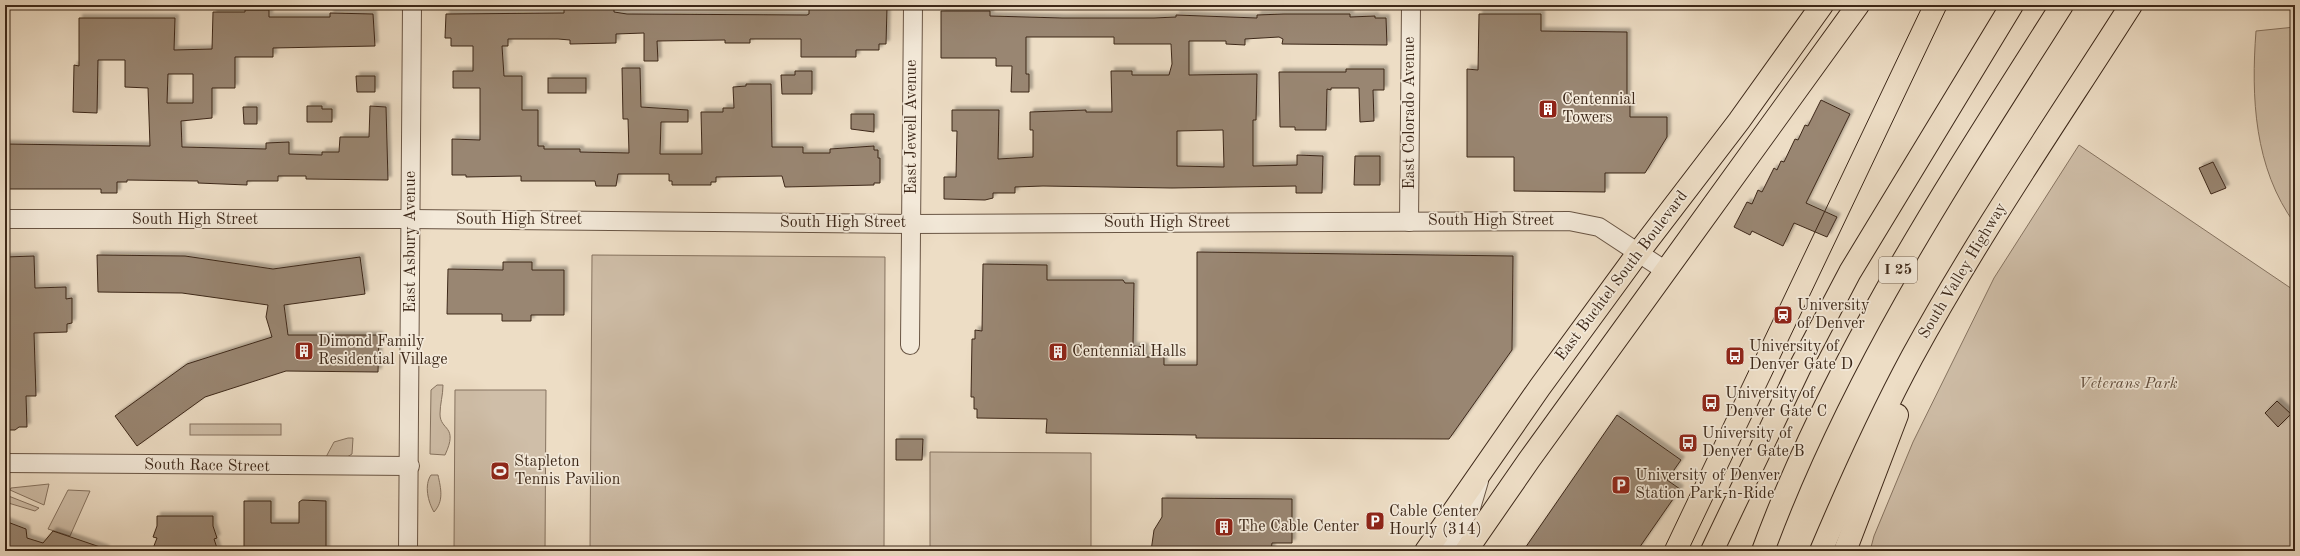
<svg xmlns="http://www.w3.org/2000/svg" width="2300" height="556" font-family="'Old Standard TT',serif">
	<defs>
		<filter id="shadow"><feDropShadow dx="3.5" dy="-3.5" stdDeviation="1" flood-color="#0004"/></filter>
	</defs>
	<rect width="100%" height="100%" fill="#edddc5"/>
	<filter id="stains"><feTurbulence type="fractalNoise" baseFrequency=".005" numOctaves="4"/><feColorMatrix values="0 0 0 0 .2 0 0 0 0 .09 0 0 0 0 .02 0 0 0 .5 -.17"/></filter>
	<radialGradient id="worn" r=".72"><stop offset=".6" stop-color="#630" stop-opacity="0"/><stop offset="1" stop-color="#630" stop-opacity=".3"/></radialGradient>
	<g fill="#cfbea8" stroke="#867360">
		<path d="M2295,27V224C2254,168 2251,97 2256,31Z"/>
		<path d="M2079,145L2295,291V551H1870L1874,536L1913,442L1994,278Z"/>
		<path d="M592,255L885,257L884,551H590Z"/>
		<path d="M437,385H443C443,395 440,404 440,414C440,431 459,425 445,455L430,454L431,390Z"/>
		<path d="M455,390H546L545,551H454Z"/>
		<rect x="190" y="424" width="91" height="11"/>
		<path d="M348,438H353L352,454L347,457H326L334,442Z"/>
		<path d="M930,452L1091,453V551H930Z"/>
		<path d="M431,475H438C441,489 444,501 434,512C428,502 424,485 431,475Z"/>
		<path d="M49,484L44,505L10,490L11,488Z"/>
		<path d="M68,490L90,491L70,536L48,529Z"/>
		<path d="M5,495H6L39,508L35,511L5,502Z"/>
	</g>
	<g fill="#998672" stroke="#3d2819" fill-rule="evenodd" filter="url(#shadow)">
		<path d="M614,7V12L627,14L807,15L809,14V8H887L886,44H879V50H856V57H801V39H750V43H725V40L657,41L658,61H644V33L616,34V43L570,44V40L558,39H508V46H502L504,76H522V110H538V146H544V149H580V152L629,153L628,119H623L622,68H640L641,107L688,110V122H661L660,154H702L701,112H723V108H734L733,87L746,86V84H771L772,147H803V153H830V149L874,146V150H878V158H880V183H874V185L785,187L782,176L716,177V182H711V185H672V181H669V174H618L616,186H596L595,181H521V176L466,177V175H452V139L480,140V88H453V71H473V46H451V38H445L446,14L564,13V8Z"/>
		<path d="M245,10H269V17H330V13L373,14L375,46L273,48V57H235V88H212V118L181,121L182,147L266,149V143L289,142V154L322,155V152H339L340,137H369L370,106L386,107L388,180L306,179V176H278V181H247V185L198,183V181L127,180V182H117V193H101V189H5V144L150,146L148,88L125,87V60H98L97,113L73,112L74,65L79,66V18H175L174,50L212,49L213,12H245ZM168,74H193V103H167Z"/>
		<path d="M941,11H990V16L1062,18H1154L1176,17V15L1257,18V15L1284,14H1350V17L1375,16V18H1386L1387,45L1282,44L1283,39L1279,37L1245,39V45L1226,44V41H1189V75L1257,74L1256,120H1253V166L1297,165V155L1323,156L1322,193H1296V186L1172,188L1043,186L1015,187V193H993V198L985,200L944,199V177H956L957,131H952V110H999L998,159L1033,157V130H1030V112L1086,110V112H1112L1111,71H1132V75H1169L1172,64L1171,44H1114V37H1026V74H1029V92H1011L1012,66H996V58H941ZM1223,130L1224,167L1177,166V131Z"/>
		<path d="M1479,14H1541V31L1627,32V100H1630V117H1667V137L1645,173H1605V192L1514,191V157H1467V69L1478,70Z"/>
		<path d="M1346,69H1384V90H1373L1374,121L1360,122L1359,88H1331V90L1327,89L1326,130H1295V127H1280L1279,72H1346Z"/>
		<path d="M795,71H812V94H782L781,75H795Z"/>
		<path d="M356,76H375V92H357Z"/>
		<rect x="548" y="78" width="38" height="15"/>
		<path d="M1821,100L1850,114L1806,203L1837,217L1827,237L1794,223L1783,246L1752,231L1750,235L1734,227L1747,202L1752,204L1758,190L1762,192L1774,168L1777,170L1781,161L1784,162L1795,139L1798,140L1805,125L1808,126Z"/>
		<path d="M307,106H322V109H332V122H307Z"/>
		<path d="M243,107H257V124H244Z"/>
		<path d="M851,114H874V132L851,129Z"/>
		<path d="M1355,156H1380V185H1354Z"/>
		<path d="M2213,162L2226,188L2211,194L2199,168Z"/>
		<path d="M1197,252L1513,256L1512,350L1449,439L1196,438V435L1046,433L1047,419L977,418V409H974V397H971L972,339H975V330L982,331L983,264L1047,265V280H1123L1125,283H1134L1133,346L1145,347V357H1164V365H1197Z"/>
		<path d="M97,255L185,256L273,269L360,257L365,294L284,305L288,335H379L378,372L286,371L205,397L137,446L115,416L187,364L272,337L266,317L268,305L182,293L98,292Z"/>
		<path d="M34,256L35,288L66,287V299L72,298V323L67,324V332L34,333L36,396H26L27,427H19L15,430H5V257Z"/>
		<path d="M503,262H532V270H564V315H531V321H502V314H447L448,269L503,270Z"/>
		<path d="M2277,401L2291,414L2278,427L2265,413Z"/>
		<path d="M1617,415L1681,460L1667,480L1680,489L1637,551H1523Z"/>
		<path d="M896,439H923L922,460H896Z"/>
		<path d="M1162,498L1292,499V543H1272L1271,551H1151L1154,530L1162,517Z"/>
		<path d="M302,500L326,501V551H248V547H244V501H271V523H299V502Z"/>
		<path d="M157,516H213V526L217,538L214,539L218,551H152L157,538L153,537L157,526Z"/>
		<path d="M5,521L26,529L27,538L43,543L53,531L106,549L105,551H5Z"/>
	</g>
	<g fill="none" stroke-linecap="round" stroke-linejoin="round">
		<g stroke="#695544" stroke-width="20">
			<g id="minor">
				<path d="M5,219H411L911,224L1569,221L1599,227L1666,271"/>
				<path d="M1409,222L1411,5"/>
				<path d="M910,345L913,5"/>
				<path d="M5,463L410,466"/>
				<path d="M408,551L412,5"/>
				<path d="M1443,551L1471,508L1479,481"/>
			</g>
		</g>
		<g stroke="#3d2819" stroke-width="24">
			<g id="major">
				<path d="M1426,551L1540,387L1638,253L1739,121L1822,5"/>
				<path d="M1466,551L1529,460L1858,5"/>
			</g>
		</g>
		<g stroke="#3d2819" stroke-width="24">
			<g id="highway">
				<path d="M1712,551L1799,369L1850,272L2012,5"/>
				<path d="M1763,551C1835,355 1951,180 2062,5"/>
				<path d="M1821,551C1849,485 1878,420 1912,357C1978,236 2057,121 2131,5"/>
				<path d="M1845,551L1897,415"/>
			</g>
		</g>
		<use href="#minor" stroke="#f3e9d9" stroke-width="18"/>
		<use href="#major" stroke="#edddc5" stroke-width="22"/>
		<use href="#highway" stroke="#edddc5" stroke-width="22"/>
		<g stroke="#3d2819" stroke-width="1">
			<path d="M1663,551L1923,5"/>
			<path d="M1688,551L1948,5"/>
		</g>
	</g>
	<defs>
		<g id="building-square" transform="scale(1)"><rect x="-9" y="-9" width="18" height="18" rx="4" fill="#8f2418" stroke="#f3e9d9"/><path d="M-4-6H4V6H1V3H-1V6H-4ZM-2.5-4.3h1.7v1.8h-1.7ZM.8-4.3h1.7v1.8H.8ZM-2.5-1h1.7V.8h-1.7ZM.8-1h1.7V.8H.8Z" fill="#fff"/></g>
		<g id="station-square" transform="scale(1)"><rect x="-9" y="-9" width="18" height="18" rx="4" fill="#8f2418" stroke="#f3e9d9"/><path d="M-3-6H3Q5-6 5-4V2Q5 4 3 4L4.5 6H3L1.5 4h-3L-3 6H-4.5L-3 4Q-5 4-5 2V-4Q-5-6-3-6ZM-3.5-4v3h7v-3ZM-3.5 1v1.5H-2V1ZM2 1v1.5H3.5V1Z" fill="#fff"/></g>
		<g id="bus-square" transform="scale(1)"><rect x="-9" y="-9" width="18" height="18" rx="4" fill="#8f2418" stroke="#f3e9d9"/><path d="M-5-6H5V4H4V6H2V4H-2V6H-4V4H-5ZM-3.5-4V0h7V-4ZM-3.5 1.2v1.5H-2V1.2ZM2 1.2v1.5H3.5V1.2Z" fill="#fff"/></g>
		<g id="stadium-square" transform="scale(1)"><rect x="-9" y="-9" width="18" height="18" rx="4" fill="#8f2418" stroke="#f3e9d9"/><path d="M0-5a6.5 5 0 1 0 0 10a6.5 5 0 1 0 0-10ZM-3.5-1.8h7v3.6h-7Z" fill="#fff"/></g>
		<g id="parking-square" transform="scale(1)"><rect x="-9" y="-9" width="18" height="18" rx="4" fill="#8f2418" stroke="#f3e9d9"/><path d="M-3.5-5.5H1a3.5 3.5 0 0 1 0 7H-1V5.5H-3.5ZM-1-3.4V-.6H.8a1.4 1.4 0 0 0 0-2.8Z" fill="#fff"/></g>
	</defs>
	<g fill-rule="evenodd">
		<use href="#building-square" x="1548" y="109"/>
		<use href="#station-square" x="1783" y="315"/>
		<use href="#building-square" x="304" y="351"/>
		<use href="#building-square" x="1058" y="352"/>
		<use href="#bus-square" x="1735" y="356"/>
		<use href="#bus-square" x="1711" y="403"/>
		<use href="#bus-square" x="1688" y="443"/>
		<use href="#stadium-square" x="500" y="471"/>
		<use href="#parking-square" x="1621" y="485"/>
		<use href="#parking-square" x="1375" y="521"/>
		<use href="#building-square" x="1224" y="527"/>
	</g>
	<g text-anchor="middle" dominant-baseline="central" stroke-width="3.5" stroke-linejoin="round" paint-order="stroke">
		<rect fill="#f3e9d9" stroke="#746253" stroke-width="1" x="1879" y="257" width="38" height="26" rx="3"/>
		<g font-size="15" font-weight="bold" fill="#3d2819">
			<text x="1898" y="270">I 25</text>
		</g>
		<g font-size="16" fill="#3d2819" stroke="#f3e9d9" text-anchor="start">
			<text x="1562" y="100">Centennial<tspan x="1562" dy="18">Towers</tspan></text>
			<text x="1797" y="306">University<tspan x="1797" dy="18">of Denver</tspan></text>
			<text x="318" y="342">Dimond Family<tspan x="318" dy="18">Residential Village</tspan></text>
			<text x="1749" y="347">University of<tspan x="1749" dy="18">Denver Gate D</tspan></text>
			<text x="1072" y="352">Centennial Halls</text>
			<text x="1725" y="394">University of<tspan x="1725" dy="18">Denver Gate C</tspan></text>
			<text x="1702" y="434">University of<tspan x="1702" dy="18">Denver Gate B</tspan></text>
			<text x="514" y="462">Stapleton<tspan x="514" dy="18">Tennis Pavilion</tspan></text>
			<text x="1635" y="476">University of Denver<tspan x="1635" dy="18">Station Park-n-Ride</tspan></text>
			<text x="1389" y="512">Cable Center<tspan x="1389" dy="18">Hourly (314)</tspan></text>
			<text x="1238" y="527">The Cable Center</text>
		</g>
		<g font-size="16" fill="#3d2819" stroke="#f3e9d9">
			<text transform="translate(1410 113) rotate(-90)">East Colorado Avenue</text>
			<text transform="translate(912 127) rotate(-90)">East Jewell Avenue</text>
			<text x="195" y="220">South High Street</text>
			<text x="519" y="220">South High Street</text>
			<text x="1491" y="221">South High Street</text>
			<text x="843" y="223">South High Street</text>
			<text x="1167" y="223">South High Street</text>
			<text transform="translate(411 242) rotate(-90)">East Asbury Avenue</text>
			<text transform="translate(1963 271) rotate(-59)">South Valley Highway</text>
			<text transform="translate(1622 276) rotate(-53)">East Buchtel South Boulevard</text>
			<text transform="translate(207 466) rotate(1)">South Race Street</text>
		</g>
		<g font-size="16" font-style="italic" fill="#624e3d" stroke="#f3e9d9">
			<text x="2128" y="384">Veterans Park</text>
		</g>
	</g>
	<rect width="2300" height="556" fill="none" stroke="#edddc5" stroke-width="20"/>
	<rect x="6" y="6" width="2288" height="544" fill="none" stroke="#3d2819" stroke-width="2"/>
	<rect x="10" y="10" width="2280" height="536" fill="none" stroke="#3d2819"/>
	<rect width="100%" height="100%" filter="url(#stains)"/>
	<rect width="100%" height="100%" fill="url(#worn)"/>
</svg>
